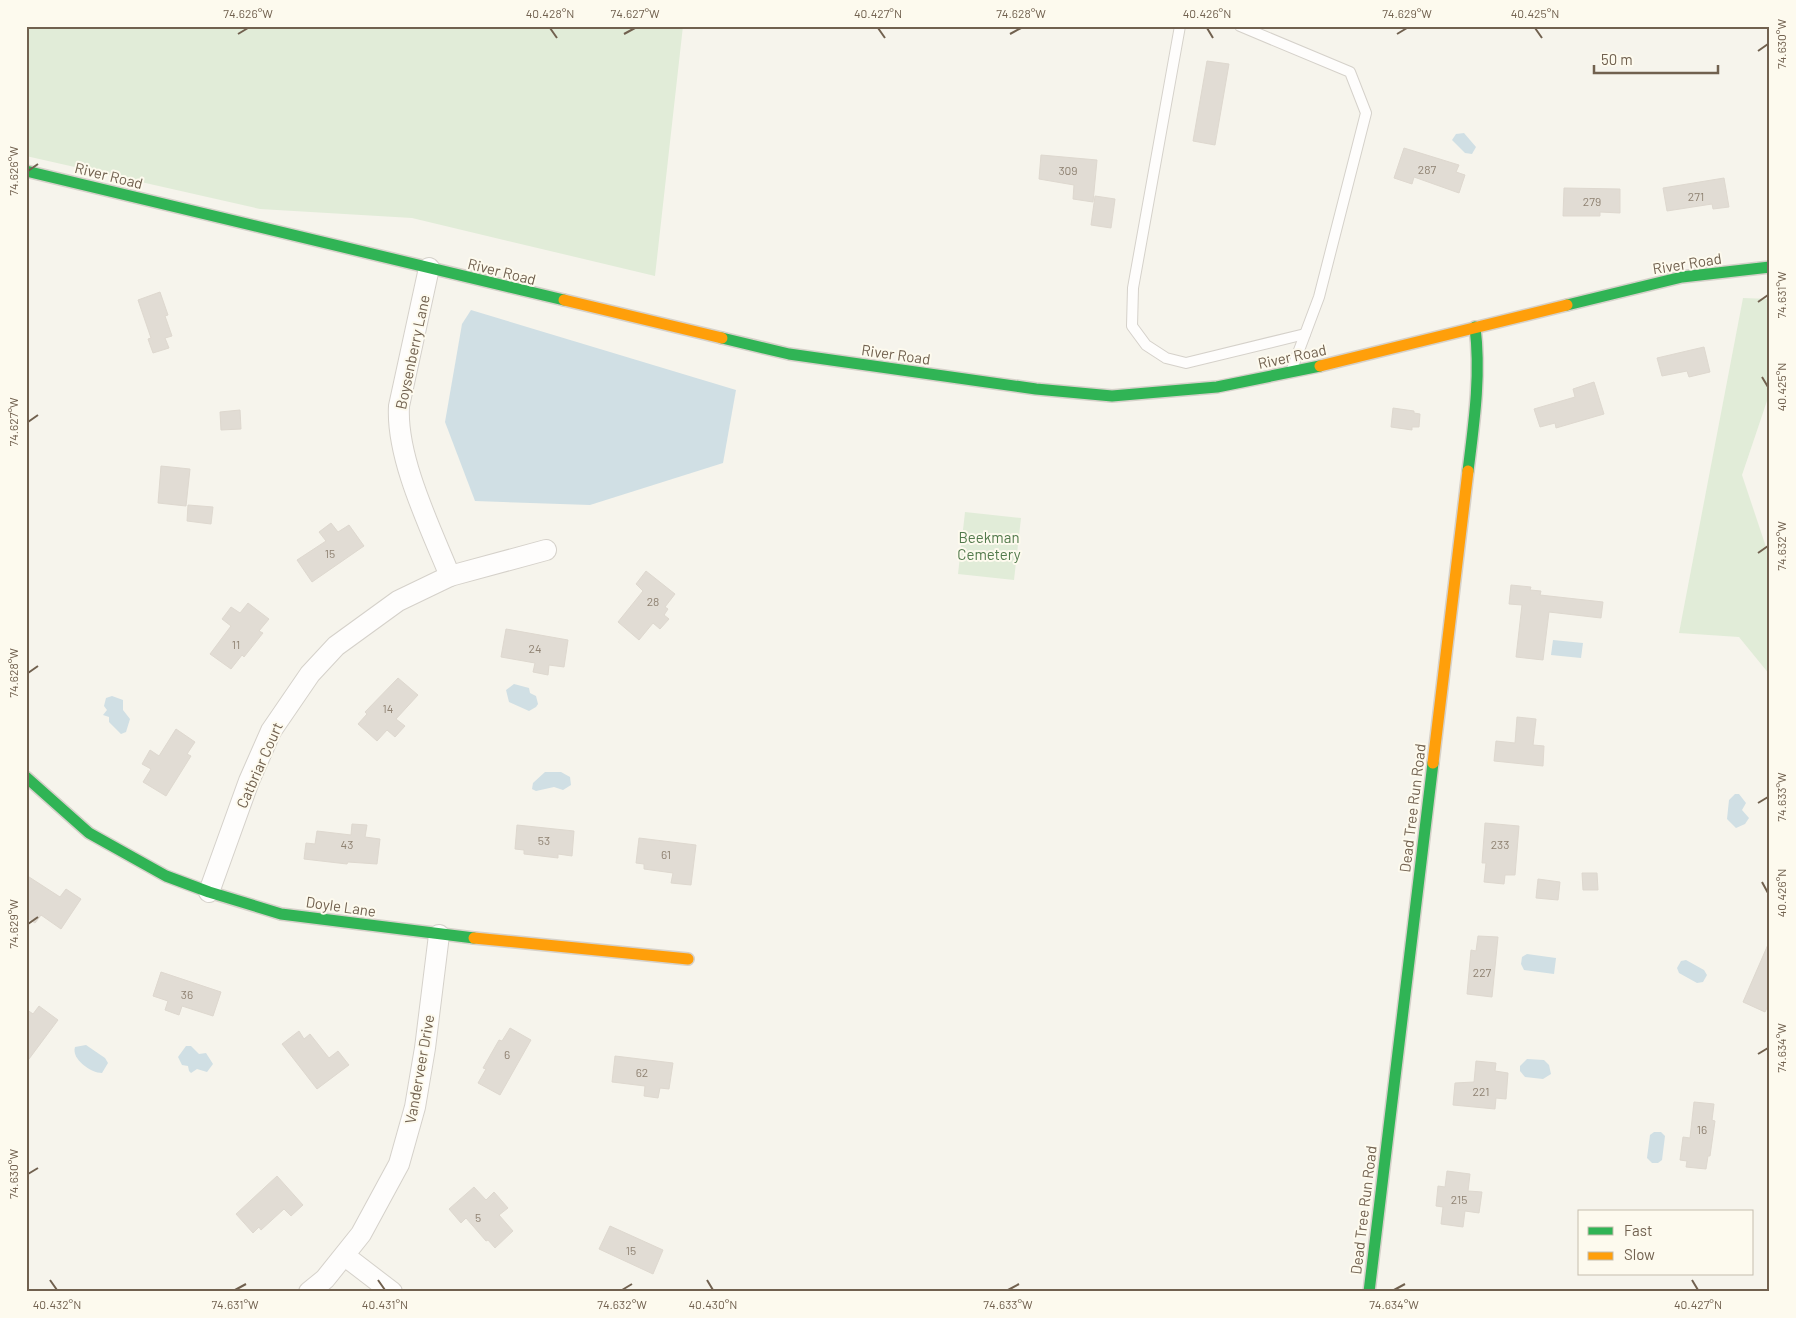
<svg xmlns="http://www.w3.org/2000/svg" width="1796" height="1318" font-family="Barlow,sans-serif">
	<rect width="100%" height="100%" fill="#f6f4ec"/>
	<g fill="#e1ecd8">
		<path d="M26,26H683L655,276L412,218L260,209L26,156Z"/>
		<path d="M1743,298L1770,299V392L1742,475L1770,559V675L1739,637L1679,633Z"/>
		<path d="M965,512L1021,518L1014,580L958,574Z"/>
	</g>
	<g fill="#d0dfe4">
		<path d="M1464,133L1476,147L1472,154L1465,153L1452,140L1456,134Z"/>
		<path d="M471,310L736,390L723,463L590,505L475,501L445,422L462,324Z"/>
		<path d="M1553,640L1583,643L1581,658L1551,655Z"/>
		<path d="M514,684L529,688L530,693L536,696L538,704L536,707L529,711L509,702L506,690Z"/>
		<path d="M112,696L123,700V710L130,719L126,732L121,734L109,722V717L103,715L107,710L104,706L106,698Z"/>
		<path d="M545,772H561L570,777L571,785L563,790L554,787L536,791L532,789L533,783Z"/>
		<path d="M1735,794H1739L1746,803L1742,810L1749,818L1745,824L1736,828L1727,819L1729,800Z"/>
		<path d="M1527,954L1556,958L1554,974L1524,970L1521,964L1522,957Z"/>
		<path d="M1686,960L1704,970L1707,975L1703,982L1697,983L1679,973L1677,968L1681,961Z"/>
		<path d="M86,1045L105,1058L108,1063L102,1073C91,1073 71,1059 75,1047Z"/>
		<path d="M186,1046H191L199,1054L206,1053L213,1064L207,1072L197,1069L191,1073L189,1071L188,1066L182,1065L178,1057Z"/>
		<path d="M1527,1059L1544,1060L1549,1065L1551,1074L1543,1079L1525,1077L1520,1071V1066Z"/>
		<path d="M1654,1132H1661L1665,1136L1662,1160L1658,1163H1652L1647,1158L1650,1135Z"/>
	</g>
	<g fill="#e1dcd4" stroke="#ded8cf">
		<path d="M1207,61L1229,64L1215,145L1193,141Z"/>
		<path d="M1404,148L1459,165L1456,172L1465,175L1459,193L1414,177L1412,184L1394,178Z"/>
		<path d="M1041,155L1097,160L1093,202L1073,199L1074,185L1039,179Z"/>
		<path d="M1724,178L1729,207L1713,209L1712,204L1667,211L1663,188Z"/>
		<path d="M1564,188L1620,189V213L1600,212V216H1563Z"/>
		<path d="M1095,196L1115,199L1111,228L1091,225Z"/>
		<path d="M160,292L168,315L165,316L172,336L165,338L169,348L153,353L148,339L151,338L138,300Z"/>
		<path d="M1704,347L1710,372L1689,377L1687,371L1662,376L1657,358Z"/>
		<path d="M1594,382L1604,414L1556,428L1555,423L1540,427L1534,409L1575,397L1573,389Z"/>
		<path d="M1393,408L1414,411V413L1420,414L1419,427H1412V430L1391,427Z"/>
		<path d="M240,410L241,429L221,430L220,412Z"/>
		<path d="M161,466L190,469L186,506L158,503Z"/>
		<path d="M188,505L213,507L211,524L187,521Z"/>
		<path d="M331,523L338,532L349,525L364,546L312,582L297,560L326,541L319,532Z"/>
		<path d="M646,571L675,594L665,607L668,609L664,615L669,619L660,629L653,623L639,640L618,622L643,591L636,584Z"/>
		<path d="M1511,585L1531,587L1530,590L1541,591L1540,595L1603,602L1601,618L1549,612L1543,660L1516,657L1522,605L1509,604Z"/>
		<path d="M248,603L269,619L259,631L263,633L244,657L242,655L231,669L210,654L231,626L222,619L231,607L240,613Z"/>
		<path d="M506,629L568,640L564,667L549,665L548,675L533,672L535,663L501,657Z"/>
		<path d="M398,678L418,695L396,719L405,726L395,737L387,730L377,741L358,724L367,714L365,712Z"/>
		<path d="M1517,717L1536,719L1533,745L1544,746L1543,766L1494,761L1496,741L1515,743Z"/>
		<path d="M176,729L195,742L187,754L191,756L166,796L143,782L151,769L142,764L150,750L159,756Z"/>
		<path d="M1485,823L1519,826L1515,875H1505L1504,884L1484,882L1486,863H1482Z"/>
		<path d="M352,824L367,825L365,837L380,839L377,864L348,862L347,864L304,859L306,843L315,844L317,831L351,835Z"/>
		<path d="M517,825L574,831L572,856L558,854V858L524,854V850L515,849Z"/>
		<path d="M639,838L696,845L691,885L671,883L673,873L644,869V864L636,863Z"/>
		<path d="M1582,873H1597L1598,890H1583Z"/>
		<path d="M26,875L60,897L66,889L81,899L61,929L41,915L35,923L26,917Z"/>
		<path d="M1538,879L1560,882L1558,900L1536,898Z"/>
		<path d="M1478,936L1498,937L1492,997L1467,994L1471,950L1476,951Z"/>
		<path d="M1770,940V1002L1765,1012L1743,1002Z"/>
		<path d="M161,972L221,992L213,1016L182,1006L179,1015L165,1010L168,1001L153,996Z"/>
		<path d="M39,1006L58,1020L26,1063V1009L33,1014Z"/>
		<path d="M510,1028L531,1040L500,1095L478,1083L486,1069L483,1068L499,1040L502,1041Z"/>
		<path d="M299,1031L304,1039L310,1034L329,1058L338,1051L349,1065L317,1089L282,1044Z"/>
		<path d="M615,1056L673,1063L669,1089L660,1088L658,1098L644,1096L645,1086L612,1082Z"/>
		<path d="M1476,1061L1496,1063L1495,1071L1508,1073L1506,1099L1496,1098L1495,1109L1453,1105L1455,1083L1474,1082Z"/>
		<path d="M1694,1102L1714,1104L1712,1120L1715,1121L1710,1156H1708L1706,1169L1686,1167L1687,1161L1680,1160L1683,1137L1690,1138Z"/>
		<path d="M1447,1171L1470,1174L1468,1191L1482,1192L1479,1213L1465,1211L1463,1227L1441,1224L1443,1207L1436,1206L1438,1186L1445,1187Z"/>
		<path d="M277,1176L303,1205L291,1216L284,1209L261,1230L259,1227L253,1233L236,1214Z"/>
		<path d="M474,1187L486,1200L494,1192L508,1208L499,1215L513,1231L495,1248L488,1240L486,1241L466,1218L461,1223L449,1209Z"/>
		<path d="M610,1226L663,1250L653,1274L599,1249Z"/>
	</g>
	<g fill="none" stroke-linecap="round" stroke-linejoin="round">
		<g stroke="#d5d1ca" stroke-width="12">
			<g id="lane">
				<path d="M1180,26L1133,288L1132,326L1146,345L1166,358L1186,363L1305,334"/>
				<path d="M1240,26L1350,72L1366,113L1319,297L1292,369"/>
			</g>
		</g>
		<g stroke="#d5d1ca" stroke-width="22">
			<g id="street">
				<path d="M429,268L399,406C396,458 430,527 450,576"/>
				<path d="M209,892L249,781L271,731L310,674L336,646L398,601L450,576L546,550"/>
				<path d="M345,1256L392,1292"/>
				<path d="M309,1292L325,1279L361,1234L399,1164L415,1107L425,1048L439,935"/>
			</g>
		</g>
		<g stroke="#d6d1ca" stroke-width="14">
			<g id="fast">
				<path d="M26,171L564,300"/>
				<path d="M1567,305L1682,277L1770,267"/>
				<path d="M722,338L789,354L1036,389L1112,396L1217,387L1320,366"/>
				<path d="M1468,471C1474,423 1481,375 1475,327"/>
				<path d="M26,777L89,833L166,876L209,892L281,914L474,938"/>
				<path d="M1369,1292L1433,763"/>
			</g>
		</g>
		<g stroke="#d6d1ca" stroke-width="14">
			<g id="slow">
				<path d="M564,300L722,338"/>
				<path d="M1320,366L1567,305"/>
				<path d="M1433,763L1468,471"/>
				<path d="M474,938L688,959"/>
			</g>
		</g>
		<use href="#lane" stroke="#fefdfc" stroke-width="10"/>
		<use href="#street" stroke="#fefdfc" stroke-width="20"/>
		<use href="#fast" stroke="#30b455" stroke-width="11"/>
		<use href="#slow" stroke="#ff9f0a" stroke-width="11"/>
	</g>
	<path fill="none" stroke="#71614f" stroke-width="2" d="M550,28L557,38M878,28L885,38M1207,28L1213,38M1535,28L1542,38M238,34L248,28M624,34L635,28M1010,34L1021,28M1397,34L1407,28M1758,51L1768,44M28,171L38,164M1758,302L1768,295M1762,377L1768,387M28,422L38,415M1758,553L1768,546M28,673L38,666M1758,803L1768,797M1762,882L1768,893M28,924L38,917M1758,1054L1768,1048M28,1174L38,1168M50,1280L57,1290M378,1280L385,1290M707,1280L713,1290M1692,1280L1698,1290M235,1290L246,1284M622,1290L632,1284M1008,1290L1019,1284M1394,1290L1405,1284"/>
	<g text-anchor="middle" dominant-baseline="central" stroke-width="4" stroke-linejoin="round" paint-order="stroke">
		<g font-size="12" fill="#8f8272">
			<text x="1427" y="169">287</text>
			<text x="1068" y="170">309</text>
			<text x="1696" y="196">271</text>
			<text x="1592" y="201">279</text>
			<text x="330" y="553">15</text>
			<text x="653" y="601">28</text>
			<text x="236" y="644">11</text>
			<text x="535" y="648">24</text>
			<text x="388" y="708">14</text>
			<text x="544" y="840">53</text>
			<text x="347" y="844">43</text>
			<text x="1500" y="844">233</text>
			<text x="666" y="854">61</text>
			<text x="1482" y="972">227</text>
			<text x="187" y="994">36</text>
			<text x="507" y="1054">6</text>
			<text x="642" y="1072">62</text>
			<text x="1481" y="1091">221</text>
			<text x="1702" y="1129">16</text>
			<text x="1459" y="1199">215</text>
			<text x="478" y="1217">5</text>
			<text x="631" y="1250">15</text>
		</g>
		<g font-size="15" fill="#71614f" stroke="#fdfaee">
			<text transform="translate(109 175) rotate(14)">River Road</text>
			<text transform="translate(1687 263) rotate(-9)">River Road</text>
			<text transform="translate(502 271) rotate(14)">River Road</text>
			<text transform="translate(412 352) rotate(-78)">Boysenberry Lane</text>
			<text transform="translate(896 354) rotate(8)">River Road</text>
			<text transform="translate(1292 356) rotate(-12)">River Road</text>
			<text transform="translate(259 765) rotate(-66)">Catbriar Court</text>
			<text transform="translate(1412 808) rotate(-83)">Dead Tree Run Road</text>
			<text transform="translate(341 906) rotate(8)">Doyle Lane</text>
			<text transform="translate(419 1069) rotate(-80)">Vanderveer Drive</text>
			<text transform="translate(1363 1210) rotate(-83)">Dead Tree Run Road</text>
		</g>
		<g font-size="15" fill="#527a4c" stroke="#fdfaee">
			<text x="989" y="537">Beekman<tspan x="989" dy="17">Cemetery</tspan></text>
		</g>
	</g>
	<rect width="1796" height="1318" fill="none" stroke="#fdfaee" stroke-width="55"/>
	<rect x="1578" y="1210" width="175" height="65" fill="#fdfaee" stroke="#c5bdae"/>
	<rect x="1588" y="1227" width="25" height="8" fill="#30b455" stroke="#c5bdae"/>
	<text x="1624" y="1236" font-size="15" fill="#71614f">Fast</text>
	<rect x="1588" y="1252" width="25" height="8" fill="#ff9f0a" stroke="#c5bdae"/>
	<text x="1624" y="1260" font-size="15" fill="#71614f">Slow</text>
	<path d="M1594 65v8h124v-8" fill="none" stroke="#71614f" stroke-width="2.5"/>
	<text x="1601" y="65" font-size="15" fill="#71614f" stroke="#fdfaee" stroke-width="4" paint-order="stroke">50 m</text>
	<rect x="28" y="28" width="1740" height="1262" fill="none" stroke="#71614f" stroke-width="2"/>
	<g font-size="12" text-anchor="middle" fill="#71614f">
		<text x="248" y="18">74.626°W</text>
		<text x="550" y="18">40.428°N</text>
		<text x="635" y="18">74.627°W</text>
		<text x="878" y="18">40.427°N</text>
		<text x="1021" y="18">74.628°W</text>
		<text x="1207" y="18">40.426°N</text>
		<text x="1407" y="18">74.629°W</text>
		<text x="1535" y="18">40.425°N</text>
		<text transform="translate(1782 44) rotate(-90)" y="4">74.630°W</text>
		<text transform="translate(14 171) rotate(-90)" y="4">74.626°W</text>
		<text transform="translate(1782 295) rotate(-90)" y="4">74.631°W</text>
		<text transform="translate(1782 387) rotate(-90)" y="4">40.425°N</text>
		<text transform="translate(14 422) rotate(-90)" y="4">74.627°W</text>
		<text transform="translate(1782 546) rotate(-90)" y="4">74.632°W</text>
		<text transform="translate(14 673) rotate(-90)" y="4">74.628°W</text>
		<text transform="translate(1782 797) rotate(-90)" y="4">74.633°W</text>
		<text transform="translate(1782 893) rotate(-90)" y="4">40.426°N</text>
		<text transform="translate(14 924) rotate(-90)" y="4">74.629°W</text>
		<text transform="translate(1782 1048) rotate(-90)" y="4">74.634°W</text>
		<text transform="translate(14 1174) rotate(-90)" y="4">74.630°W</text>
		<text x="57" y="1309">40.432°N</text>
		<text x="235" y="1309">74.631°W</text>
		<text x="385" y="1309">40.431°N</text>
		<text x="622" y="1309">74.632°W</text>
		<text x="713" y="1309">40.430°N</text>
		<text x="1008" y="1309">74.633°W</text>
		<text x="1394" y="1309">74.634°W</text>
		<text x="1698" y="1309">40.427°N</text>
	</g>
</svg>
